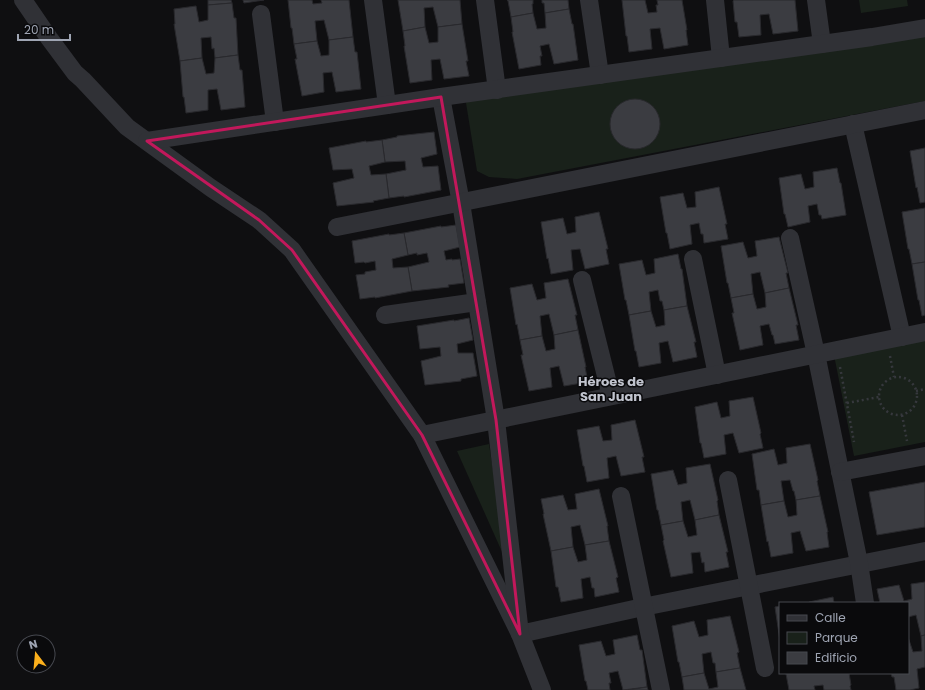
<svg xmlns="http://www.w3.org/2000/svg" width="925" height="690" font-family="Poppins,sans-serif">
	<rect width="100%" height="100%" fill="#0f0f11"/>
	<g fill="#19211a">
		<path d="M859,0H907L908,6L861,13Z"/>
		<path d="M925,33V101L517,179L489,177L477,171L466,103L467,101Z"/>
		<path d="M925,336V442L854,456L834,355Z"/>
		<path d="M489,444L507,563L457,451Z"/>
	</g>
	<g fill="#3b3c41" stroke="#29292d">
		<path d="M208,0H231L232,3L208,5Z"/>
		<path d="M243,0H264L244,3Z"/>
		<path d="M288,0H312L313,4L322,3L321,0H349L353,37L329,40L324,20L315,21L317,41L294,44L292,28H291Z"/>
		<path d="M398,0H460L462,24L438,27L433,7L424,8L425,27L403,31Z"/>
		<path d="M507,0H533V4H532L533,13L511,17L508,1Z"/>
		<path d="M542,0H568L569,9L545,13L544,3H542Z"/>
		<path d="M622,0H645L648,13L657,12L656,5H658L657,0H682L687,30H686L688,45L664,49L660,28L650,29L652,49L629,52L627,36H626Z"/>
		<path d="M734,0H795L798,31L773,34L769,14L760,15L761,35L739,37L737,22H735L733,1Z"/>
		<path d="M232,3L234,18H236L238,55L215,58L214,48L212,49L211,37L201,38L202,58L180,61L174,24H175L174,9L196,6L199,22L208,20V5Z"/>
		<path d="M569,9L572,24H573L578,60L554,64L549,44L540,46L542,56H540L541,65L519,69L512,32H513L511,17L533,13L537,29L546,28L545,13Z"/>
		<path d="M462,24L468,61H466L469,76L444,79L440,59L431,60L432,80L410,83L404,46H405L403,31L425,27L429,43L438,42V27Z"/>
		<path d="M353,37L355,52H357L361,89L336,92L332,72L323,73L324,92L302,96L295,59H297L294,44L317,41L321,56L329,55V40Z"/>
		<path d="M238,55L240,70H242L245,107L221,110L217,89L208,90V110L186,113L184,97H183L180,61L202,58L206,74L214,73L215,58Z"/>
		<circle cx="635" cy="124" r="25"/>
		<path d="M434,132L437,154L421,158L423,167L438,166L441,190L404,197V196L389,198L386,174L406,170L405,161L385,162L382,140L397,137V136Z"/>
		<path d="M382,140L385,162L369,166L371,175L386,174L389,198L373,201L374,202L337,206L333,183L354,178L352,169L333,170L329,148L366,141V142Z"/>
		<path d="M925,148V202L920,203L917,187L916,188L910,151Z"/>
		<path d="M837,168L840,183H841L846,215L822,219L821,215H819L817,204L808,206L810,222L788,227L785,214H784L779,178L801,174L805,189L814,187L813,172Z"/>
		<path d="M719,187L727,224H725L728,239L704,243L703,234H701L699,223L690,225L692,244L670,249L667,233H666L660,197L683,193L687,208L696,207L695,192Z"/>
		<path d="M925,208V262L912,264L909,249H908L902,212Z"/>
		<path d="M599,212L608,249H606L609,264L585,269L580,249L571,250L573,270L551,274L548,258L547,259L541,222L563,218L567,234L576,232L575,217Z"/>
		<path d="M456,225L460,247L444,251L446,260L452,259V260L460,259L464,283L448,285L449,287L412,291L408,267L429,262L427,253L417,255V253L408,255L404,233L441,226V227Z"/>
		<path d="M404,233L408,255L392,259L393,268L408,267L412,291L375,298V297L360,299L356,275L365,274V272L376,270L375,261L365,263L364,262L355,263L352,241L389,234V235Z"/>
		<path d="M779,237L788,273H786L789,288L765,293L760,272L751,274L753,294L731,298L728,283H727L721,246L743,242L748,258L757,256L755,241Z"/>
		<path d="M678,254L681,269H682L687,306L664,310L662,301H660L658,290L649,292L651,311L629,315L626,300H625L619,264L642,260L646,275L655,273L654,259Z"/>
		<path d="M925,262V315L922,316L919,300H918L912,264Z"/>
		<path d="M568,279L577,315H575L578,330L554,335L549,314L540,316L542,336L520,340L517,324L516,325L510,288L532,284L537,300L546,298L544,283Z"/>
		<path d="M789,288L798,325H796L799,340L775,344L773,335H772L769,324L760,326L763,345L740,350L732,313H734L731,298L753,294L757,309L766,307L765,293Z"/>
		<path d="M687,306L696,342H694L697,357L673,362L668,341L659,343L661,363L639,367L636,351H635L629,315L651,311L656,327L665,325L664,310Z"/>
		<path d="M469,318L473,340L457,344L458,353H473L477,376L461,379V381L425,385L421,361L441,356L440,347L420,349L417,326L454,320V321Z"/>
		<path d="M578,330L586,367H585L588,382L564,386L559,366L550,368L552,387L529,391L521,355H523L520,340L542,336L546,351L555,349L554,335Z"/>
		<path d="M753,397L761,433L760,434L763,448L739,453L733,433L724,435L726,454L704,458L701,443H700L695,407L717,402L721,418L730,416L729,401Z"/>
		<path d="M635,420L644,457H642L645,472L621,476L616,456L607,458L609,478L587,482L584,466H583L577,430L599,426L603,441L612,440L611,425Z"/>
		<path d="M810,444L818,480L817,481L820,496L796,500L794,491H793L790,480L781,481L784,501L761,505L759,490H757L752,454L774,449L778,465L787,463L786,448Z"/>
		<path d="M710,464L718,500L717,501L719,515L695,520L690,500L681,502L683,521L661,525L658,510H657L651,474L673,470L678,485L687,483L686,468Z"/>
		<path d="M925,482V527L877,535L869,492Z"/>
		<path d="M599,489L608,526H607L609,541L585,545L580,525L571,527L573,547L551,551L543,514H544L541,499L563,495L568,510L577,509L575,494Z"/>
		<path d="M820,496L828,532H827L829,547L806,551L800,531L791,533L793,553L771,557L768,541L767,542L761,505L784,501L788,517L797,515L796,500Z"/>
		<path d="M719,515L728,552H726L729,567L705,572L704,562L702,563L700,552L691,553L693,573L671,577L663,541L664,540L661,525L683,521L688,537L697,535L695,520Z"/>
		<path d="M609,541L618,577L616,578L619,592L595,597L594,588H592L590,577L581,579L583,598L561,602L558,587H556L551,551L573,547L578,562L587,560L585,545Z"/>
		<path d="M925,582V635L921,636L916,615L908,617V603H880L877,589L899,585L904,601L912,599L911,584Z"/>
		<path d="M833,597L834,603H809V602Z"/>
		<path d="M780,606V641L775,607Z"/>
		<path d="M730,616L739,652L737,653L740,668L716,672L715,663H713L711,652L702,654L704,673L682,677L679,662H678L672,626L694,621L699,637L708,635L707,620Z"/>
		<path d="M637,635L640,650H642L647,687L623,690L618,671L609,673L611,683H609L610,690H588L586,681H585L579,645L601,641L606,656L615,654L613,640Z"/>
		<path d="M925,635V667L917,669L919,688L910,690H896L894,677H892L891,673H908V637L913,652L922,651L921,636Z"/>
		<path d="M740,668L746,690H684L682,677L704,673L709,689L718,687L716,672Z"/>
		<path d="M787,673H849L851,685L850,686L851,690H824L823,685L814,686L815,690H789L786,674Z"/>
		<path d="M647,687L648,690H629Z"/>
	</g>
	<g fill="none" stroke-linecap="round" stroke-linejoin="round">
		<g stroke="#36383d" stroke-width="2.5" stroke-dasharray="2 3" stroke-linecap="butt">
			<path d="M890,356L894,377"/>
			<path d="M840,367L854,442"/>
			<circle cx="898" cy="396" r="19"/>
			<path d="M916,391L925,389"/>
			<path d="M847,403L879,397"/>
			<path d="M902,415L907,441"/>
		</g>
		<g stroke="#303136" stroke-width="18">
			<path d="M23,0L49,38L75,73L83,80L127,127L211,188L259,220L292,250L422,435L520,634L643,607L925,551"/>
			<path d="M373,0L387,105"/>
			<path d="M485,0L497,90"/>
			<path d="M589,0L600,75"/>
			<path d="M715,0L721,58"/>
			<path d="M816,0L822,44"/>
			<path d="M261,14L275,122"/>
			<path d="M441,97L461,203L496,420L520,634L542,690"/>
			<path d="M853,124L902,337"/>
			<path d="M147,141L441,97L872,37L925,28"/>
			<path d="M337,227L925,110"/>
			<path d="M790,238L816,354L859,563L865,603"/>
			<path d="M693,259L717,375"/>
			<path d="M582,280L611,396"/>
			<path d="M385,315L477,302"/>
			<path d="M422,435L925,332"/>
			<path d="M840,472L925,456"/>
			<path d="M728,480L765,668"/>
			<path d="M621,496L661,690"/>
		</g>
	</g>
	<path fill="none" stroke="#c2185b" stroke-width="3" stroke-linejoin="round" d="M441,97L496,420L520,634L422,435L292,250L259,220L147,141Z"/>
	<g text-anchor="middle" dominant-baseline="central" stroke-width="3" stroke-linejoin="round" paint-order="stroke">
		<g font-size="13" font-weight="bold" fill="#c1c4ce" stroke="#0a0a0c">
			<text x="611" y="381">Héroes de<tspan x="611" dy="15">San Juan</tspan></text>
		</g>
	</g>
	<rect x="779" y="602" width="130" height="72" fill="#0a0a0c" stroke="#46484f"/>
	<rect x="787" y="615" width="20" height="6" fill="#303136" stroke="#46484f"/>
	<text x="815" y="622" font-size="12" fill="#9fa5b3">Calle</text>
	<rect x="787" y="632" width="20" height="12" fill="#19211a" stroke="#46484f"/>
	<text x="815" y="642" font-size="12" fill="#9fa5b3">Parque</text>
	<rect x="787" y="652" width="20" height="12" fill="#3b3c41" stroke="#46484f"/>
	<text x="815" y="662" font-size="12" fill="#9fa5b3">Edificio</text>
	<g transform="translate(36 654) rotate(344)"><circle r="19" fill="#0a0a0c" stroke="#46484f"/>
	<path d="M0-3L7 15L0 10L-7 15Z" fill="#fcb01c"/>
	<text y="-6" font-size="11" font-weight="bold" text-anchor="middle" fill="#9fa5b3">N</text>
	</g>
	<path d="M18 34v6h52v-6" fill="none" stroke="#9fa5b3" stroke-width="2"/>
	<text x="24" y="34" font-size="12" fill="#9fa5b3" stroke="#0a0a0c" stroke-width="3" paint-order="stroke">20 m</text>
</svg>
